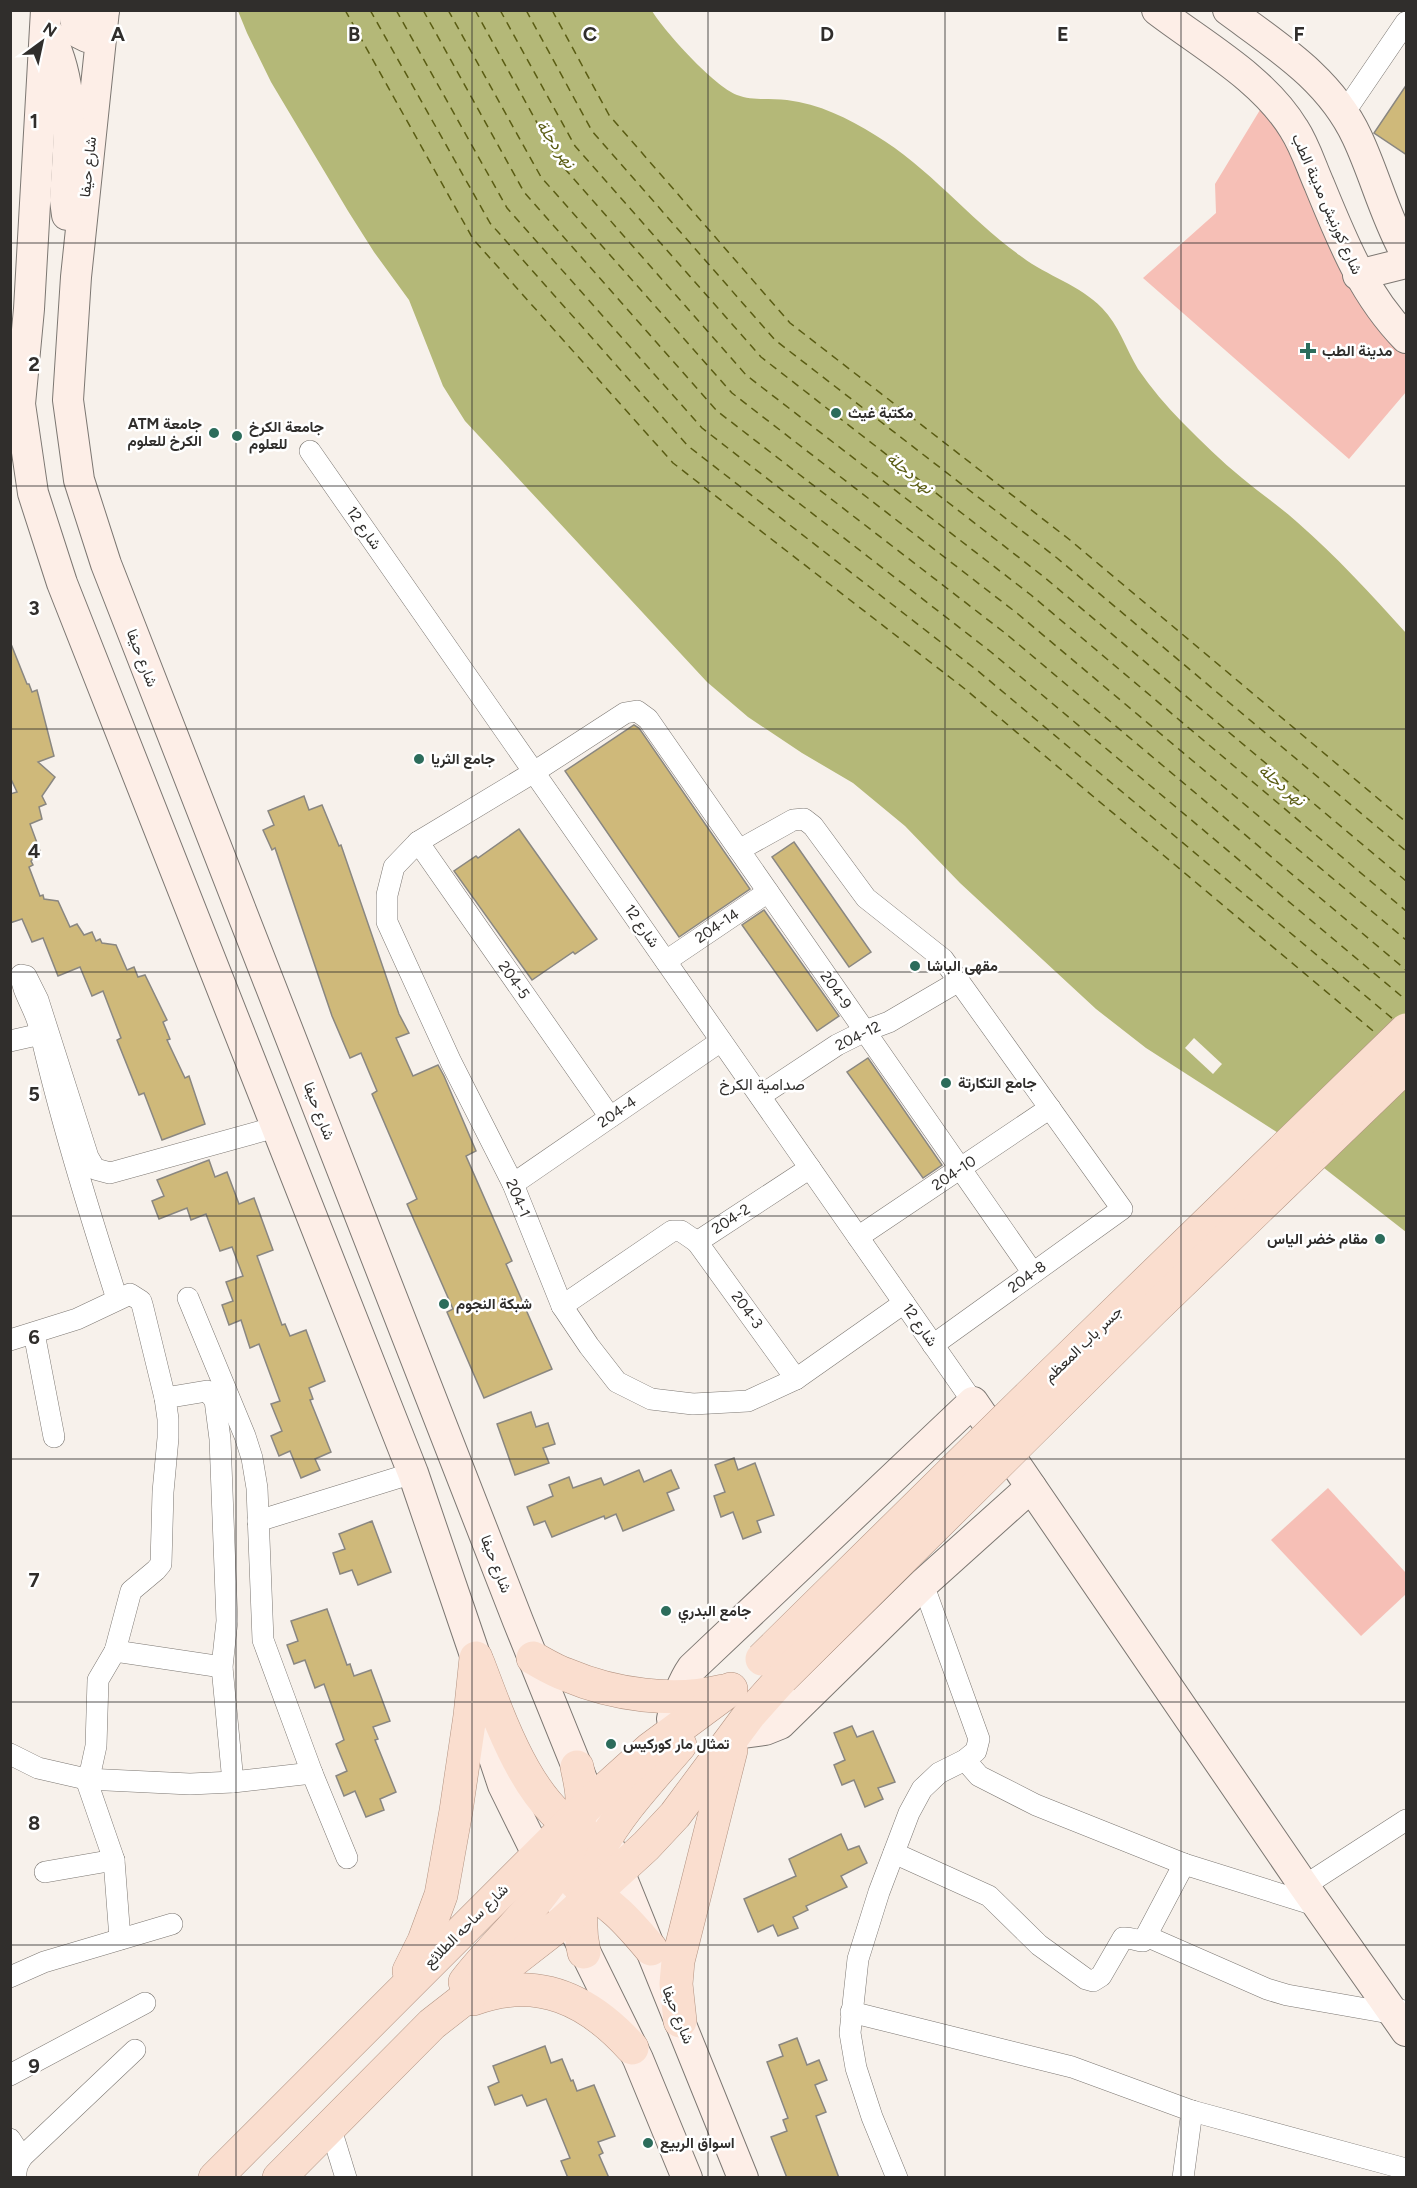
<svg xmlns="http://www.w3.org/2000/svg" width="1417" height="2188" font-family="Figtree,Vazirmatn,sans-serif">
	<rect width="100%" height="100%" fill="#f7f1eb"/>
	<g fill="#f6bfb6">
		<path d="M1263,105L1367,265L1406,318V392L1349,459L1143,278L1216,213L1215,184Z"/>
		<path d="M1328,1488L1406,1573V1594L1361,1636L1271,1540Z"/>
	</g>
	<path fill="#b4b878" d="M238,11H652C665,32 714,86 737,95C752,101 771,98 787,100C819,104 848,118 875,135C930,168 970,220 1022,257C1047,276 1080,285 1102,308C1119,325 1126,349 1138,369C1151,388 1166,406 1183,423C1202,442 1221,461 1242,478C1260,493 1279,506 1297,522C1336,556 1371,594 1406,633V1232L1283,1136L1146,1048L1096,1009L960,883L905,826L853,783L802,753L748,717L707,682L465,421L443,386L409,300L374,252L348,211L271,82L247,33Z"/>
	<path fill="#f7f1eb" d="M1194,1038L1222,1064L1213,1074L1185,1048Z"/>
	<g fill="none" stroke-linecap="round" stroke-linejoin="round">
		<g stroke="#5a5c13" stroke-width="1.5" stroke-dasharray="8 6" stroke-linecap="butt">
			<path d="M345,10L473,239L673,463L965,689L1378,1035"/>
			<path d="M370,10L490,223L688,446L978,671L1393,1019"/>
			<path d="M396,10L507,208L702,428L991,652L1406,1000"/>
			<path d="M423,10L524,192L717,411L1005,633L1406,970"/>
			<path d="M448,10L541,177L732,393L1018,614L1406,940"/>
			<path d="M475,10L558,161L746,375L1031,595L1406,911"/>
			<path d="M500,10L575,146L761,357L1044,577L1406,881"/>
			<path d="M526,10L592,131L775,340L1057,558L1406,851"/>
			<path d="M552,10L609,115L790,323L1070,540L1406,822"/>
		</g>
	</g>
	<g fill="#cfb97a" stroke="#8a8781" stroke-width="1.5">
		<path d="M1407,84V155L1374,133Z"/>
		<path d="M11,644L27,684H29L32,692L37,690L54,756L38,762L55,777L42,796L46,804L39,807L42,819L30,824L40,851L31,861L33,865L29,867L40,896L43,895L44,899L58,901L70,927L77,924L84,935L92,932L96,941L100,939L102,943L116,945L127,970L134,967L138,977L145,975L167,1020L163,1022L170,1039L167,1040L185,1078L189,1076L205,1124L162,1140L144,1093L139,1095L117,1040L121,1038L103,991L92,996L80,967L58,976L43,938L32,942L22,919L10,923V794L17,792L10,777Z"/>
		<path d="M634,725L639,728L750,889L679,937L565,771Z"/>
		<path d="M304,796L309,810L322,805L339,846L341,845L399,1014L409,1033L396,1038L413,1076L438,1065L444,1076L476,1151L466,1156L512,1261L506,1264L552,1369L484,1398L447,1312L453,1309L407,1204L417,1199L372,1094L377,1091L361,1053L350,1058L332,1016L275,848L272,850L263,830L274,825L268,811Z"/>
		<path d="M519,829L597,939L575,954L573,952L532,980L454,871L476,856L478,858Z"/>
		<path d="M794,842L871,952L849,967L772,857Z"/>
		<path d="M764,910L839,1016L817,1031L742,925Z"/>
		<path d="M868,1058L942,1165L923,1178L847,1072Z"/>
		<path d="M209,1160L215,1177L227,1172L239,1204L254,1198L273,1250L257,1256L282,1325L285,1324L290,1336L306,1330L325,1381L309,1388L313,1399L310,1400L331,1452L315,1459L320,1470L301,1478L290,1451L279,1456L271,1436L282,1431L271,1404L280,1401L259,1344L250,1348L241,1320L229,1325L222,1305L233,1301L226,1282L243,1276L232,1247L220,1251L206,1214L191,1220L187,1208L159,1219L152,1201L164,1196L157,1180Z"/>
		<path d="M531,1412L536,1427L548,1423L555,1444L543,1448L549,1463L515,1475L497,1424Z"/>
		<path d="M734,1458L738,1470L755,1463L774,1515L757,1521L761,1532L743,1539L733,1512L721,1517L714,1496L725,1492L715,1465Z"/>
		<path d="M639,1470L644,1482L671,1470L679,1488L667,1493L674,1510L623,1531L616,1514L605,1519L604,1516L552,1537L545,1521L534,1525L527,1507L553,1496L549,1485L569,1477L573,1488L601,1478L604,1485Z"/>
		<path d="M372,1521L391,1572L358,1585L352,1570L340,1574L333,1553L345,1549L339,1534Z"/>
		<path d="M327,1609L347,1665L350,1664L354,1676L371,1670L390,1721L373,1727L378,1739L375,1740L396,1792L380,1799L384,1810L366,1817L355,1791L344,1796L336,1776L347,1771L336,1744L344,1740L324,1684L315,1688L305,1660L294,1664L287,1645L298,1641L291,1621Z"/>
		<path d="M852,1726L857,1737L873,1731L895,1782L878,1788L883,1799L865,1807L854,1780L842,1785L834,1765L845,1760L834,1733Z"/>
		<path d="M841,1834L848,1850L859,1846L867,1863L841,1876L847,1887L806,1906L808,1910L793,1917L798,1928L778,1936L773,1925L758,1932L744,1899L796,1876L789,1859Z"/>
		<path d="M797,2038L807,2065L819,2060L827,2080L815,2085L826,2112L816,2116L839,2178H787L771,2137L787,2131L783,2120L788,2118L767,2062L783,2056L779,2045Z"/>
		<path d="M545,2046L551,2063L562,2059L571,2081L573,2080L577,2091L594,2085L615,2136L598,2142L603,2153L599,2155L609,2178H568L561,2161L570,2158L546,2099L527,2106L522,2095L495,2105L488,2087L499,2082L493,2066Z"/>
	</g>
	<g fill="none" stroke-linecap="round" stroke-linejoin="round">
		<g stroke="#7c7772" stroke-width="22">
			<g id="street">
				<path d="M1344,113L1406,22"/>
				<path d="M310,451L973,1402"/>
				<path d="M418,842L610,1117"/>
				<path d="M739,850L793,820L804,819L813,826L866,898L943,959L1122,1209L933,1345"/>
				<path d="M666,961L768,892"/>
				<path d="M10,1041L41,1034"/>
				<path d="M760,1096L837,1045L865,1031L889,1022L959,981"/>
				<path d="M513,1184L721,1041"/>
				<path d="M858,1237L1050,1108"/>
				<path d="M697,1242L796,1379"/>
				<path d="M188,1298L245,1436L252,1458L257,1488L263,1640L312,1773"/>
				<path d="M117,1299C88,1208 60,1118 39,1026C35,1008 22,992 21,975L26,976L38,1000L88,1157L95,1169L110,1173L276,1127"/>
				<path d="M904,1303L796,1379L748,1401L693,1404L651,1399L617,1382L589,1346L562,1306L513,1184L451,1062L387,922V895L394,867L418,842L534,772L625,713L637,711L648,719L1033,1273"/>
				<path d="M562,1306L672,1231H681L697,1242L810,1168"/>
				<path d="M34,1333L54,1437"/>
				<path d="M10,1340L77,1319L130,1294L141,1301L143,1308L165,1398L168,1419V1438L163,1492L161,1564L156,1570L131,1591L115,1651L98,1680L96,1746L91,1769L86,1779L114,1860L120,1939"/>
				<path d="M165,1398L207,1391L215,1400L220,1439L227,1621L222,1667L233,1782"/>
				<path d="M258,1521L413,1473"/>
				<path d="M115,1651L222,1667"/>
				<path d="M10,1754L38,1768L86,1779L190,1784L233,1782L312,1773L347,1858"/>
				<path d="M965,1760L979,1776L1036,1805L1184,1864L1318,1906"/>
				<path d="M894,1853L989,1896L1039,1945L1086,1979L1093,1981L1101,1976L1123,1938C1131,1937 1136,1941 1143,1941L1146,1936L1184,1864"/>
				<path d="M45,1872L114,1860"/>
				<path d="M1304,1886L1406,1820"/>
				<path d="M1146,1936L1267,1989L1287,1995L1395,2014L1401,2010"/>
				<path d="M10,1977L44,1962L172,1924"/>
				<path d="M851,2012L1072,2067L1192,2111L1406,2169"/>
				<path d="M10,2075L145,2003"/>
				<path d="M330,2126L346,2178"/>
				<path d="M10,2139L22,2157"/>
				<path d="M15,2178L17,2166L22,2157L135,2050"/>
				<path d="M897,2178L872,2117L856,2068L850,2033L858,1959L879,1892L909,1813L922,1789L939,1773L965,1760L976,1751L979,1739L923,1584"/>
				<path d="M1183,2178L1192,2111"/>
			</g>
		</g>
		<g stroke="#7c7772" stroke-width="32">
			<g id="secondary">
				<path d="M46,10L29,309L20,404L33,493L62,583L413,1473L476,1658L491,1749L503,1785L638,2059L687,2178"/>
				<path d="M75,10V19L79,33L87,37L94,35L104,10"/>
				<path d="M104,10L76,277L68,400L79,480L106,564L518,1621L743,2178"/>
				<path d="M1157,10C1204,46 1263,78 1294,129C1305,146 1311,166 1319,184C1342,240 1363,294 1406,338"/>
				<path d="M1228,10C1278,47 1330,79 1357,137C1375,175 1385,217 1406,254"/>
				<path d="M50,35C77,91 68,141 65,200L67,215"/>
				<path d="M1358,275L1406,263"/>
				<path d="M672,1719C676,1700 681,1684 692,1668L973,1402L1304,1886L1406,2031"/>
				<path d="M736,1734L765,1730L780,1724L923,1584L1031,1487"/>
			</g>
		</g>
		<g stroke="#b19281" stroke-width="34">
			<g id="primary">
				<path d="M533,1658C544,1664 555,1671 567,1675C614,1695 673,1703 723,1691"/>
				<path d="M478,1663C500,1720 528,1808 587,1836"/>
				<path d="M576,1883C610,1902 626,1919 651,1949"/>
				<path d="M584,1952C565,1865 628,1806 680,1745"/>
				<path d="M409,1971L424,1941L441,1895L456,1811L470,1716L476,1658"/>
				<path d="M465,1982C507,1927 579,1875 582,1799C582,1788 579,1777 577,1767"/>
				<path d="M473,1999C538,1975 589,2000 632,2048"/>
				<path d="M680,2021L676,1984L678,1961L731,1750"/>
				<path d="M215,2178L591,1802L650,1749L731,1689"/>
				<path d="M279,2178L432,2024L563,1922L646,1846L675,1815L750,1714L782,1678"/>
			</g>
		</g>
		<use href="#street" stroke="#fff" stroke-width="21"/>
		<use href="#secondary" stroke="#fdeee7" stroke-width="30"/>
		<use href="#primary" stroke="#fadecf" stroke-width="33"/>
		<g stroke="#b19281" stroke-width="34" stroke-linecap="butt">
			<g id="primary-bridge">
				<path d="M762,1659L1022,1403L1406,1030"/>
				<path d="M782,1678L1154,1309L1406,1066"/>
			</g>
		</g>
		<use href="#primary-bridge" stroke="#fadecf" stroke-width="33"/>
	</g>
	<path fill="none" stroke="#302e2c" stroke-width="1.5" stroke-opacity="0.55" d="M236,10V2178M472,10V2178M708,10V2178M945,10V2178M1181,10V2178M10,243H1406M10,486H1406M10,729H1406M10,972H1406M10,1216H1406M10,1459H1406M10,1702H1406M10,1945H1406"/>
	<g fill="#2c6c5b" stroke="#fff" stroke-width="2">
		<path d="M1305 342h6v6h6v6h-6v6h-6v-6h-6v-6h6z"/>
		<circle cx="836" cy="413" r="6"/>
		<circle cx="214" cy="433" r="6"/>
		<circle cx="237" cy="436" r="6"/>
		<circle cx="419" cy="759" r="6"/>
		<circle cx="915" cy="966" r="6"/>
		<circle cx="946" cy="1083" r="6"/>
		<circle cx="1380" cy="1239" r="6"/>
		<circle cx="444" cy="1304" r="6"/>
		<circle cx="666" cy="1611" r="6"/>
		<circle cx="611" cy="1744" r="6"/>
		<circle cx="648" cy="2143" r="6"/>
	</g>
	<g text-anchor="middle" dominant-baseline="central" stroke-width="5" stroke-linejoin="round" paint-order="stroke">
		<g font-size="15" fill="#302e2c" stroke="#fff">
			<text transform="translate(88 167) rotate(-84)">شارع حيفا</text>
			<text transform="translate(1327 204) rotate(66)">شارع كورنيش مدينة الطب</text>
			<text transform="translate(364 528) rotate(55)">شارع 12</text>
			<text transform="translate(142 658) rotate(69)">شارع حيفا</text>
			<text transform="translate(642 926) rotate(55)">شارع 12</text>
			<text transform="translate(717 926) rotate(-34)">204-14</text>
			<text transform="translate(514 980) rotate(55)">204-5</text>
			<text transform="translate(836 990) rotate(55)">204-9</text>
			<text transform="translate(858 1036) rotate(-26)">204-12</text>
			<text transform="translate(319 1111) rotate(69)">شارع حيفا</text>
			<text transform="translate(617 1112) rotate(-34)">204-4</text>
			<text transform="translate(954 1173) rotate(-34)">204-10</text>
			<text transform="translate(518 1198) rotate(67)">204-1</text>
			<text transform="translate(731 1219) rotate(-33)">204-2</text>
			<text transform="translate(1027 1277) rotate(-36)">204-8</text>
			<text transform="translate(747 1310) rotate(54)">204-3</text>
			<text transform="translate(920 1325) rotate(55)">شارع 12</text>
			<text transform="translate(1083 1344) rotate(-44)">جسر باب المعظم</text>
			<text transform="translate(496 1564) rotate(69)">شارع حيفا</text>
			<text transform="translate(466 1926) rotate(-45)">شارع ساحه الطلائع</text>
			<text transform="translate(678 2015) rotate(68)">شارع حيفا</text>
		</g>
		<g font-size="15" font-weight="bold" fill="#302e2c" stroke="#fff" text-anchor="start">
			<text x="1322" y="351">مدينة الطب</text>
			<text x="848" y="413">مكتبة غيث</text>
			<text x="202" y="424" text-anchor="end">ATM جامعة<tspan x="202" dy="17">الكرخ للعلوم</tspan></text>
			<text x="249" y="427">جامعة الكرخ<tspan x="249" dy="17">للعلوم</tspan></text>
			<text x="431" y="759">جامع الثريا</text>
			<text x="927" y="966">مقهى الباشا</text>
			<text x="958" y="1083">جامع التكارتة</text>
			<text x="1368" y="1239" text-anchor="end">مقام خضر الياس</text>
			<text x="456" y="1304">شبكة النجوم</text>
			<text x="678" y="1611">جامع البدري</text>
			<text x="623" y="1744">تمثال مار كوركيس</text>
			<text x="660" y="2143">اسواق الربيع</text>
		</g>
		<g font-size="16" font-style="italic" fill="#5a5c13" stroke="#fff">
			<text transform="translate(556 144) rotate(55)">نهر دجلة</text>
			<text transform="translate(910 473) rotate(40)">نهر دجلة</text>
			<text transform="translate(1282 785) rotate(40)">نهر دجلة</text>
		</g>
		<g font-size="16" fill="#302e2c" stroke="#fff">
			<text x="762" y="1084">صدامية الكرخ</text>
		</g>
	</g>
	<g font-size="20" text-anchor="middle" font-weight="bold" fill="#302e2c" stroke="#fff" stroke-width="5" stroke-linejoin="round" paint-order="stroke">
		<text x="118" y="41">A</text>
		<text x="354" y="41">B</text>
		<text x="590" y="41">C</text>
		<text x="827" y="41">D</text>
		<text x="1063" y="41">E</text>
		<text x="1299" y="41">F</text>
		<text x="34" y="128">1</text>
		<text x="34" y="371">2</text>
		<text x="34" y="615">3</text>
		<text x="34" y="858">4</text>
		<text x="34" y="1101">5</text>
		<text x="34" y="1344">6</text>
		<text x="34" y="1587">7</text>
		<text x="34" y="1830">8</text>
		<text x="34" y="2073">9</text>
	</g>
	<rect width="1417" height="2188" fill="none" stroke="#302e2c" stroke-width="24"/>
	<g transform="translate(42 42) rotate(33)" stroke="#ffffff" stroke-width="4.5" paint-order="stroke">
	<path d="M0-4.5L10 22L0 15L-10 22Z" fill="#302e2c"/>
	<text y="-9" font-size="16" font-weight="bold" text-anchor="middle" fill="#302e2c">N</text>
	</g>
</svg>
